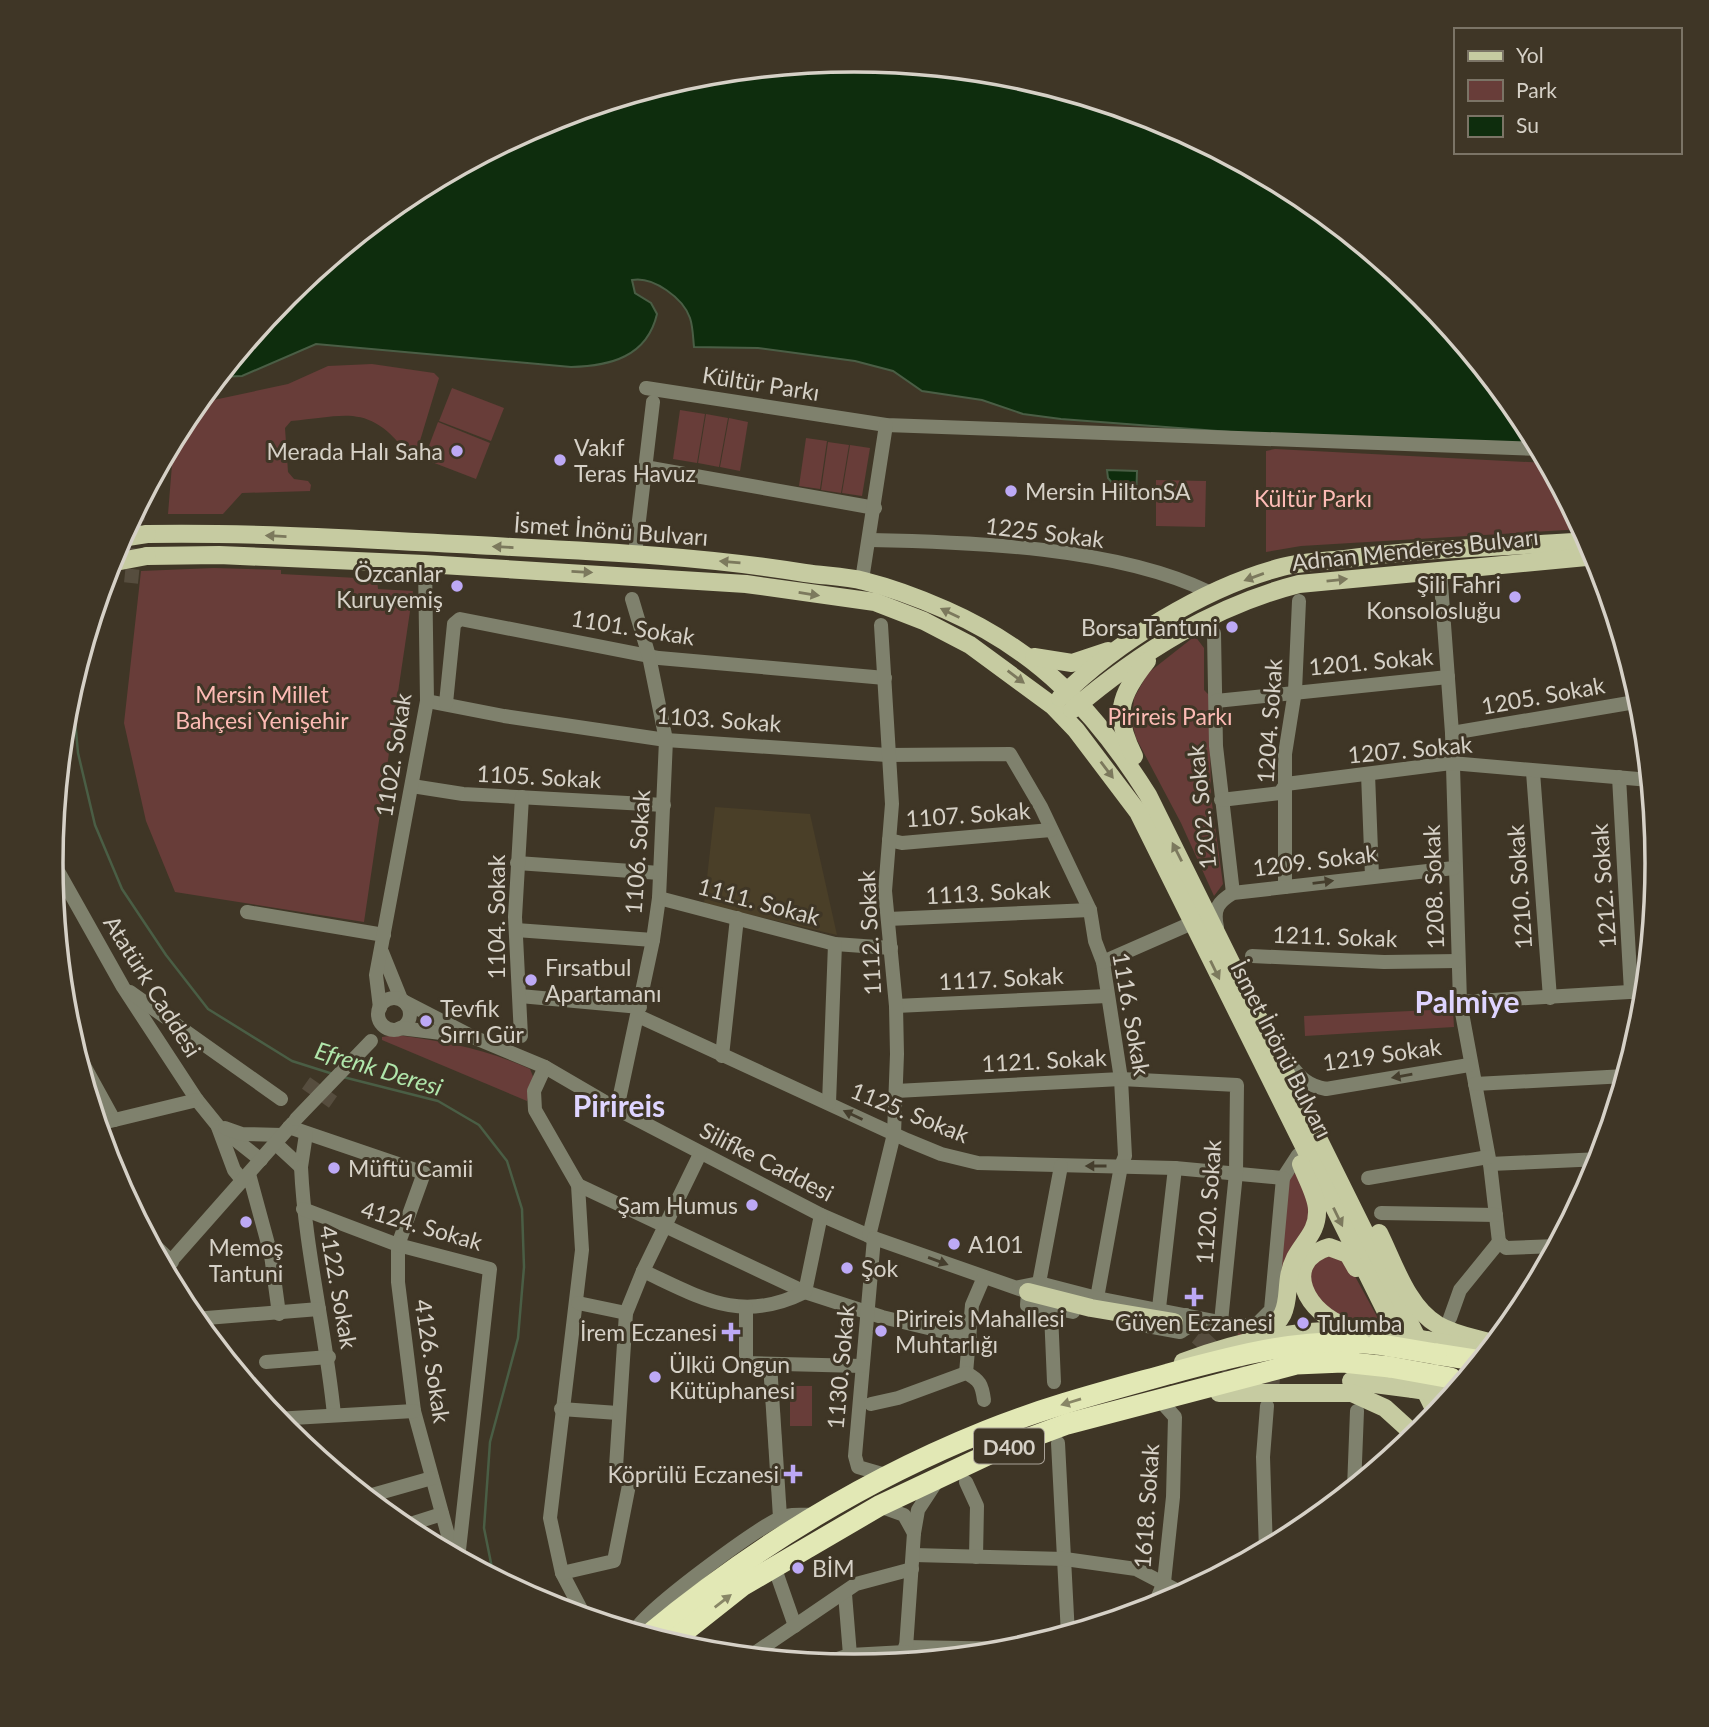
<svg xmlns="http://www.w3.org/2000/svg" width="1709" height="1727" font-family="Lato,sans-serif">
	<rect width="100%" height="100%" fill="#3f3626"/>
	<path fill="#4a3f28" d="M715,807L810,814L837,935L704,904Z"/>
	<g fill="#683d39">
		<path d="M372,364L434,373L439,378L416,454L407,453C369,403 346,416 291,421L285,428L288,472L294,479L308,481L311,485L310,491L242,493L223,514H168L174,440L193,408L209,401L288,384L328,366Z"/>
		<path d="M452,388L504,408L491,441L439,421Z"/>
		<path d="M680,410L705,414L697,463L673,459Z"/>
		<path d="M706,414L728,418L719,467L698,463Z"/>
		<path d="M729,418L748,422L740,471L720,467Z"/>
		<path d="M438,422L490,443L476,479L424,459Z"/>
		<path d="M806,438L827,441L820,489L799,486Z"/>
		<path d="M828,442L849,445L841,493L821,490Z"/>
		<path d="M850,445L870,448L862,496L842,493Z"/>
		<path d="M1275,449L1547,463L1583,529L1301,546L1266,552V451Z"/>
		<path d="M1156,480L1206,481L1205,527L1156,526Z"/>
		<path d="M214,568L281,570V574L377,579L378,589L413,591L364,922L175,892L146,821L124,723L141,571Z"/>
		<path d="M1195,636L1204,648V690L1209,695L1211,796L1223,884L1214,896L1181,823L1136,738L1132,722L1134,698L1148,673Z"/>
		<path d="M1453,1009L1454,1027L1305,1036L1304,1016Z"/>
		<path d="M396,1035C444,1041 486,1049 530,1069L534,1079L527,1101L382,1040V1037Z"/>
		<path d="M1299,1169L1314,1202V1217L1289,1262L1283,1310L1266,1329L1238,1336L1236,1327L1257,1326L1275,1316L1288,1180Z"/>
		<path d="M1335,1254L1351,1269L1380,1322C1347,1328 1334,1315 1310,1295L1311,1263Z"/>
		<rect x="790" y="1386" width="22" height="40"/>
	</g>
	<g fill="#0e2d0d" stroke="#4a5e45" stroke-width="2">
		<path d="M855,60L1012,75L1162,121L1301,195L1423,295L1523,417L1537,444L1244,433L1061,419L1023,414L982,400L922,391L893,371L855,361L758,348L694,347C693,338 693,327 690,318C683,298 653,276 632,280L635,293L651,303L657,314C647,357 610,366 571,367L316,344L242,376L219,377L286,295L408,195L547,121L698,75Z"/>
		<path d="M1107,470L1137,471L1136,501H1128L1108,478Z"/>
	</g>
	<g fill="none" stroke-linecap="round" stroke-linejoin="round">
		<g stroke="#4a5e45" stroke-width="2.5">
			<path d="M72,686L78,753L95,825L122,889L166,955L208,1009L292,1061L333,1074"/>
			<path d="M343,1077L438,1101L479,1125L507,1161L522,1209L524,1267L518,1338L490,1442L484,1528L494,1578"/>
		</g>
		<g stroke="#564d3e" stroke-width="14" stroke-dasharray="14 7" stroke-linecap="butt">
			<path d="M131,583L138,515"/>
			<path d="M306,1083L333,1102"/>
		</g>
		<path stroke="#564d3e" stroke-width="18" stroke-dasharray="18 9" stroke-linecap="butt" d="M1174,1322C1220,1340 1221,1383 1282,1385"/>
		<g stroke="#7f816d" stroke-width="14">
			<path d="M646,388L886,425L1540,449"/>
			<path d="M645,467L875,508"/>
			<path d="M870,540C973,542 1116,547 1209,592"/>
			<path d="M635,554L653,402"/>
			<path d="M1440,570L1452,733L1460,1002L1490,1164L1499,1242"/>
			<path d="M862,580L886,425"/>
			<path d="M1214,633L1216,746L1233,893"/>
			<path d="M427,701L504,716L666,740L887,755L1010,754L1041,807L1090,910L1095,941L1103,962L1121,1079L1125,1156L1121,1166L1097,1298"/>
			<path d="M1216,701L1448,677"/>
			<path d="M446,703L454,624L460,619L659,658L885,678"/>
			<path d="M1452,733L1641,701"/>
			<path d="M1533,772L1550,998"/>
			<path d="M1368,774L1372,876"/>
			<path d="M1619,777L1631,992"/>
			<path d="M412,786L463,794L664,805"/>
			<path d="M1221,800L1280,793L1286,784L1451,763L1650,780"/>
			<path d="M889,840L902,843L1051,830"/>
			<path d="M517,863L660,873"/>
			<path d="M51,871L59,873L123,987L197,1100L218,1126L261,1160"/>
			<path d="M1285,887V754L1295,691L1299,601"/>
			<path d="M659,898L835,944L891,948"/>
			<path d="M247,912L384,935"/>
			<path d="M888,919L1090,910"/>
			<path d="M1217,927C1213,909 1218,902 1233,893L1454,868"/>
			<path d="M516,930L653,940"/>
			<path d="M382,952L401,999"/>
			<path d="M1252,956L1384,962L1458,961"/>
			<path d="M1103,962L1192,923"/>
			<path d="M130,992L281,1099"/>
			<path d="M520,996L640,1007"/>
			<circle cx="394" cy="1014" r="16"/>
			<path d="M405,1002L473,1037L545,1067L617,1109L821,1215L874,1238L1028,1292L1049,1307L1073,1312"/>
			<path d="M1460,1002L1646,991"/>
			<path d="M896,1006L1107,996"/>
			<path d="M380,1008L376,975L427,701L425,564"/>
			<path d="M638,1016L907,1140L941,1154L978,1163L1175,1168L1283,1178L1298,1155"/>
			<path d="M400,1028L458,1035"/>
			<path d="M521,1036L515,917L522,797"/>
			<path d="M75,1049L114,1120"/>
			<path d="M722,1056L737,918"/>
			<path d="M1286,1059C1299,1075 1304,1085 1326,1089L1469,1065"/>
			<path d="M545,1067L534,1091L535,1110L578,1185L582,1250L550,1518L562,1573L585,1617"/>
			<path d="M1475,1084L1626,1076"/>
			<path d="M896,1091L1121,1079L1237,1085L1236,1173L1221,1322"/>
			<path d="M829,1103L835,944"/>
			<path d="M617,1109L653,940L659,898L666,740L649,656L632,599"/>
			<path d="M98,1124L197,1100"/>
			<path d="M218,1127L234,1170L243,1181"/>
			<path d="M289,1127L424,1173L398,1245V1282L414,1411L454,1557"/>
			<path d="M225,1128L242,1134L282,1135"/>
			<path d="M275,1143L301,1167L306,1134"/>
			<path d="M1490,1164L1601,1159"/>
			<path d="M301,1167C305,1251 326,1332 334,1415"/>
			<path d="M249,1174L271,1255L279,1314"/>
			<path d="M1368,1178L1488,1157"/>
			<path d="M578,1185L805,1292L882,1317L970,1338"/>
			<path d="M303,1209L398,1245L490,1269L458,1559"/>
			<path d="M1381,1213L1496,1215"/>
			<path d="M869,1236L894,1134L897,1054L896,1006L885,891L892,804L881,625"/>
			<path d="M874,1238L855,1456L858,1467L889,1476"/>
			<path d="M149,1240L172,1262"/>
			<path d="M1499,1242L1506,1248L1557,1246"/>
			<path d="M164,1269L293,1123"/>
			<path d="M643,1271C701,1298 741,1324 805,1292L821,1215"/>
			<path d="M1039,1283L1061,1166"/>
			<path d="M1019,1287L1039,1283L1097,1298L1240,1326L1257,1324L1271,1310L1283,1178"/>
			<path d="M1028,1292L1027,1305L1051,1313L1054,1382"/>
			<path d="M578,1303L626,1313"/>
			<path d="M746,1307V1363L862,1366"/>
			<path d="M1159,1308L1175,1168"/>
			<path d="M1450,1318L1460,1290L1499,1242"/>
			<path d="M194,1319L319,1309"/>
			<path d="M1131,1323L1180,1332L1188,1327L1186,1315"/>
			<path d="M266,1362L329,1357"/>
			<path d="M770,1364L780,1517"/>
			<path d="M966,1373L972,1305L984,1277"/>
			<path d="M871,1404L898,1398L966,1373C980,1380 982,1385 984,1400"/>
			<path d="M561,1409L618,1413"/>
			<path d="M275,1419L414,1411"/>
			<path d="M1058,1443L1068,1635"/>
			<path d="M966,1482L977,1506L976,1557"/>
			<path d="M1354,1488L1357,1411"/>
			<path d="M365,1497L432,1478"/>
			<path d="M879,1506L904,1515L914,1533"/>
			<path d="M401,1527L442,1514"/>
			<path d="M1266,1551L1263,1457L1267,1406"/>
			<path d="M914,1555L1065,1559L1136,1569L1180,1592H1187"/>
			<path d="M774,1566L795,1626"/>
			<path d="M562,1573L614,1561L630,1480L616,1467L626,1313L643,1271L700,1154"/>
			<path d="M845,1594L850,1655"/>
			<path d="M1153,1609L1164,1582L1173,1497L1175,1417L1166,1407"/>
			<path d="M634,1632C646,1609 751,1533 778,1519C788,1513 804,1515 815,1515"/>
			<path d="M683,1632L697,1652"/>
			<path d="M905,1647L1019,1649"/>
			<path d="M749,1657L856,1584L912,1569"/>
			<path d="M905,1662L914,1533L918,1510L937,1481"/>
			<path d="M822,1664L850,1655L905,1652"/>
		</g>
		<g stroke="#c6cba1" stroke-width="18">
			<path d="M147,534C268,532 390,541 512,547C610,552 708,557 805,573C824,576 845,576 864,581C892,588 921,599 946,610C1039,651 1095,711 1148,795L1423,1350"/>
			<path d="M147,556L219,555L425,564L746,584L875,602L924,621L970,645L1053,706L1076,730L1138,812L1403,1346"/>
			<path d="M1034,657L1072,663L1108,651"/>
			<path d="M1060,698C1116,642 1205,587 1282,567C1302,562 1325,561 1345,559C1426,548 1508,547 1589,541"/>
			<path d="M1072,710C1139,653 1213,606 1299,584L1597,556"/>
			<path d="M1134,756C1113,715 1119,696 1147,661"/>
			<path d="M1379,1233C1394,1263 1407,1307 1438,1325C1455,1335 1476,1338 1495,1344"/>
			<path d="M1028,1292L1091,1308L1174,1322"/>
			<path d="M1346,1326C1309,1316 1278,1263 1329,1247L1348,1254L1356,1268"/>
			<path d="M1258,1337C1301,1313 1279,1290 1295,1258C1304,1241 1318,1231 1317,1210C1317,1196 1306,1178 1301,1164"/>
			<path d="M1427,1340L1472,1348"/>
			<path d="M1183,1362C1242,1339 1301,1329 1364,1330"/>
			<path d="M1420,1380L1437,1415"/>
			<path d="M1351,1381L1413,1389"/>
			<path d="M1219,1393H1352L1385,1408L1417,1437"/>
		</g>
		<g stroke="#e2e8b5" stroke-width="21">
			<path d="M1436,1354L1481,1361"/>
			<path d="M647,1636C748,1552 864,1480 986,1431C1045,1407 1107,1391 1168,1374C1238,1355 1304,1337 1377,1344"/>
			<path d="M670,1643L742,1586L879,1506L1000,1449L1067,1424L1296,1364L1343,1362L1390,1367"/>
		</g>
		<path stroke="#7f816d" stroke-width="14" d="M296,1119L371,1041"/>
		<g stroke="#c6cba1" stroke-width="18">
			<path d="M121,538L147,534"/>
			<path d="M110,563L147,556"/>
			<path d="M1375,1331L1427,1340"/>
			<path d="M1413,1389L1453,1395"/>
		</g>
		<g stroke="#e2e8b5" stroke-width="21">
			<path d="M1377,1344L1436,1354"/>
			<path d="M1390,1367L1451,1378"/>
		</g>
	</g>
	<defs><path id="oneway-solid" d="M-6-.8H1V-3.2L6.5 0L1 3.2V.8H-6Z" transform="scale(1.75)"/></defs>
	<g fill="#7c795d">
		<use href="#oneway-solid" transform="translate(276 536) rotate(-177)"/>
		<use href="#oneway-solid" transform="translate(503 547) rotate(-177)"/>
		<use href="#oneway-solid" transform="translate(730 562) rotate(-175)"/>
		<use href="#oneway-solid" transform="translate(582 572) rotate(3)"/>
		<use href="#oneway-solid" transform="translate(1254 577) rotate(160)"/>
		<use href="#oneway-solid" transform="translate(1337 580) rotate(-6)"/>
		<use href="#oneway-solid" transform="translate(809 594) rotate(9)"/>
		<use href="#oneway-solid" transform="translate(950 613) rotate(-154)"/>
		<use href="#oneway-solid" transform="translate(1016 677) rotate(37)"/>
		<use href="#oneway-solid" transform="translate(1107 770) rotate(53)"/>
		<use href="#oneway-solid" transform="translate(1177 852) rotate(-117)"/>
		<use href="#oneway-solid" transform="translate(1215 970) rotate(64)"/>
		<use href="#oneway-solid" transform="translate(1338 1217) rotate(64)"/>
	</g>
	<g fill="#453e2d">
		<use href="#oneway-solid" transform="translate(1323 882) rotate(-7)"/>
		<use href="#oneway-solid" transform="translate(1402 1076) rotate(170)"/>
		<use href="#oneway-solid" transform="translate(853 1115) rotate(-155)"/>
		<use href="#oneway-solid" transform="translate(1096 1166) rotate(180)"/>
		<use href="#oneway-solid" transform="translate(938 1261) rotate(20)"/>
	</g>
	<g fill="#888666">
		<use href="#oneway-solid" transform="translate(1071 1402) rotate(163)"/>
		<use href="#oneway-solid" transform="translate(723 1601) rotate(-38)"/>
	</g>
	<g fill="#bda9f5" stroke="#3f3626" stroke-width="2.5">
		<circle cx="457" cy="451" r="7"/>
		<circle cx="560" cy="460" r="7"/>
		<circle cx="1011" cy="491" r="7"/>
		<circle cx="457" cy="586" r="7"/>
		<circle cx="1515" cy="597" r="7"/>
		<circle cx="1232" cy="627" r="7"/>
		<circle cx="531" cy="980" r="7"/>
		<circle cx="426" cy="1021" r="7"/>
		<circle cx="334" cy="1168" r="7"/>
		<circle cx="752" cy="1205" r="7"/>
		<circle cx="246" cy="1222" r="7"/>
		<circle cx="954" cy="1244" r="7"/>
		<circle cx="847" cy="1268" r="7"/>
		<path d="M1190.5 1286.5h7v7h7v7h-7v7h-7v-7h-7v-7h7z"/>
		<circle cx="1303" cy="1323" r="7"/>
		<circle cx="881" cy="1331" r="7"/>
		<path d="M727.5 1321.5h7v7h7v7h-7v7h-7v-7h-7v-7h7z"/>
		<circle cx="655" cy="1377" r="7"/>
		<path d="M789.5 1463.5h7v7h7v7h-7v7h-7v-7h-7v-7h7z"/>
		<circle cx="798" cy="1568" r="7"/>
	</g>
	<g text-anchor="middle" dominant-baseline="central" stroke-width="6" stroke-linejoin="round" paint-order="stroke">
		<rect fill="#3f3626" stroke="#a9a297" stroke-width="2" x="974" y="1428.5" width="70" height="35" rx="5"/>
		<g font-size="21" font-weight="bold" fill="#d6d1c7">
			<text x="1009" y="1446">D400</text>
		</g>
		<g font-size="23" fill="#d6d1c7" stroke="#3f3626">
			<text transform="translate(761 383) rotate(9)">Kültür Parkı</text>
			<text transform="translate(611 530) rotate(4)">İsmet İnönü Bulvarı</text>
			<text transform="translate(1045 532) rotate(7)">1225 Sokak</text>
			<text transform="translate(1415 549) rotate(-6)">Adnan Menderes Bulvarı</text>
			<text transform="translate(633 627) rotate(9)">1101. Sokak</text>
			<text transform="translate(1371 661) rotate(-5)">1201. Sokak</text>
			<text transform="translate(1543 695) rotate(-10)">1205. Sokak</text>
			<text transform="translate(719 719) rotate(4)">1103. Sokak</text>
			<text transform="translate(1269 721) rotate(-86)">1204. Sokak</text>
			<text transform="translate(1410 749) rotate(-5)">1207. Sokak</text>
			<text transform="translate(393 755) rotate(-81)">1102. Sokak</text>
			<text transform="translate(539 776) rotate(3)">1105. Sokak</text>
			<text transform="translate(1201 807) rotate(-96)">1202. Sokak</text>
			<text transform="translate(968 814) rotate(-4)">1107. Sokak</text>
			<text transform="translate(637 852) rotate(-86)">1106. Sokak</text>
			<text transform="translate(1315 860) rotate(-7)">1209. Sokak</text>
			<text transform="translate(1603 886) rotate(-94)">1212. Sokak</text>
			<text transform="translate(1433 887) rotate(-92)">1208. Sokak</text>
			<text transform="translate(1519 887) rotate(-94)">1210. Sokak</text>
			<text transform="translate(988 892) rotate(-3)">1113. Sokak</text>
			<text transform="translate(759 901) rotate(15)">1111. Sokak</text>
			<text transform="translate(496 917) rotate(-90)">1104. Sokak</text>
			<text transform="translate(869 933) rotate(-93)">1112. Sokak</text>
			<text transform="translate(1335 936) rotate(2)">1211. Sokak</text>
			<text transform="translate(1001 978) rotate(-3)">1117. Sokak</text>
			<text transform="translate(153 986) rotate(58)">Atatürk Caddesi</text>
			<text transform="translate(1132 1014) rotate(80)">1116. Sokak</text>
			<text transform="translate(1282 1049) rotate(63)">İsmet İnönü Bulvarı</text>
			<text transform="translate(1382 1054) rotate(-8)">1219 Sokak</text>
			<text transform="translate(1044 1060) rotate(-3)">1121. Sokak</text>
			<text transform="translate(910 1112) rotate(22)">1125. Sokak</text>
			<text transform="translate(767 1161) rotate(27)">Silifke Caddesi</text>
			<text transform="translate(1208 1202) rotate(-86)">1120. Sokak</text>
			<text transform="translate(422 1225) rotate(16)">4124. Sokak</text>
			<text transform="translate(339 1287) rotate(80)">4122. Sokak</text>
			<text transform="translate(433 1361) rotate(81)">4126. Sokak</text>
			<text transform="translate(840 1367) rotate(-85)">1130. Sokak</text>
			<text transform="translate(1146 1506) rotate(-86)">1618. Sokak</text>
		</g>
		<g font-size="23" fill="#d6d1c7" stroke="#3f3626" text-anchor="start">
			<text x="574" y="447">Vakıf<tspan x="574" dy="26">Teras Havuz</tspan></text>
			<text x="443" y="451" text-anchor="end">Merada Halı Saha</text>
			<text x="1025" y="491">Mersin HiltonSA</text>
			<text x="443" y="573" text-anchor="end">Özcanlar<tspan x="443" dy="26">Kuruyemiş</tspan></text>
			<text x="1501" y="584" text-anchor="end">Şili Fahri<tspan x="1501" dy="26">Konsolosluğu</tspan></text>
			<text x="1218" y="627" text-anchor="end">Borsa Tantuni</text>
			<text x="545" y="967">Fırsatbul<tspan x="545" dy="26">Apartamanı</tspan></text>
			<text x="440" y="1008">Tevfik<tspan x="440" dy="26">Sırrı Gür</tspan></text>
			<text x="348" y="1168">Müftü Camii</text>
			<text x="738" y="1205" text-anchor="end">Şam Humus</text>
			<text x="968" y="1244">A101</text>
			<text x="246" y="1247" text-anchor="middle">Memoş<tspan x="246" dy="26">Tantuni</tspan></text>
			<text x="861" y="1268">Şok</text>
			<text x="895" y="1318">Pirireis Mahallesi<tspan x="895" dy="26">Muhtarlığı</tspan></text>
			<text x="1194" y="1322" text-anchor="middle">Güven Eczanesi</text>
			<text x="1317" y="1323">Tulumba</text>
			<text x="717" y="1332" text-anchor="end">İrem Eczanesi</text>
			<text x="669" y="1364">Ülkü Ongun<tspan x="669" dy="26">Kütüphanesi</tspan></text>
			<text x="779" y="1474" text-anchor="end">Köprülü Eczanesi</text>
			<text x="812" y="1568">BİM</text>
		</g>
		<g font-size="23" fill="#fdbbb5" stroke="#3f3626">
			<text x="1313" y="498">Kültür Parkı</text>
			<text x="262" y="694">Mersin Millet<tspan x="262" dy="26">Bahçesi Yenişehir</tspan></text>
			<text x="1170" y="716">Pirireis Parkı</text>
		</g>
		<g font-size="24" font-style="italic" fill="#b0e6ab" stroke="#3f3626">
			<text transform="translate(379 1068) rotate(17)">Efrenk Deresi</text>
		</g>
		<g font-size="30" font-weight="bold" fill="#ded4ff" stroke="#3f3626">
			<text x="1467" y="1001">Palmiye</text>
			<text x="619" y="1105">Pirireis</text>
		</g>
	</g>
	<path d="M0 0H1709V1727H0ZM63 863a791 791 0 1 1 1582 0a791 791 0 1 1-1582 0Z" fill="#3f3626" fill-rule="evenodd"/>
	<path fill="none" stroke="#d6d1c7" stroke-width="3.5" d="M63 863a791 791 0 1 1 1582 0a791 791 0 1 1-1582 0Z"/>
	<rect x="1454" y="28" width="228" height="126" fill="#3f3626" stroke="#7b7466" stroke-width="2"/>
	<rect x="1468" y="51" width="35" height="10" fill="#c6cba1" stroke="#7b7466" stroke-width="2"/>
	<text x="1516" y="63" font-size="21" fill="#d6d1c7">Yol</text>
	<rect x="1468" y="80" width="35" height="21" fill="#683d39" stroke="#7b7466" stroke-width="2"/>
	<text x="1516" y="98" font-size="21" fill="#d6d1c7">Park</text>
	<rect x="1468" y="116" width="35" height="21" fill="#0e2d0d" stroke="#7b7466" stroke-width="2"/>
	<text x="1516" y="133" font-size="21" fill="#d6d1c7">Su</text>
</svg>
